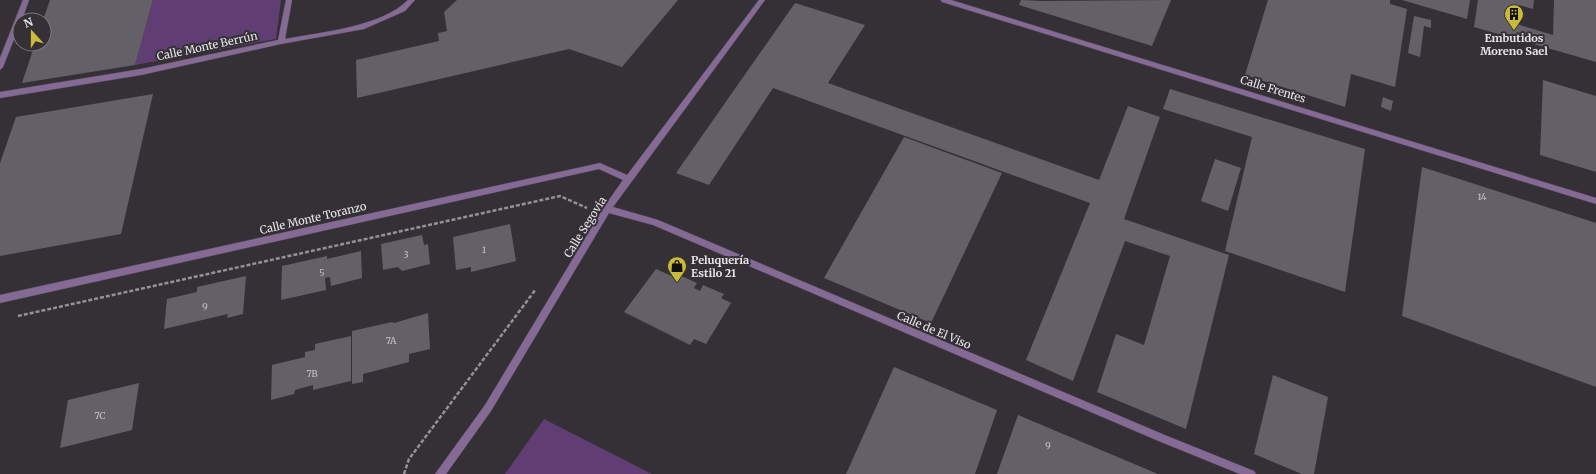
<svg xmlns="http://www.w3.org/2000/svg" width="1596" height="474" font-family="Merriweather,serif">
	<rect width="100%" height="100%" fill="#343036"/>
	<g fill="#603e73">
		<path d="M153,0H281L276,39L135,65Z"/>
		<path d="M544,419L652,474H505Z"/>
	</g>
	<g fill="#646067">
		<path d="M50,0H153L135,65L22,83L35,44H44L43,20Z"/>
		<path d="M457,0H678L622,67L569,49L357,98L356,60L439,41L438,33L447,31L444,12Z"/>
		<path d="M1021,0L1041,1L1171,0L1152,46L1019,5Z"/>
		<path d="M1268,0H1390V4L1407,9L1395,87L1351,74L1345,107L1245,75Z"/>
		<path d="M1402,0H1470L1467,19Z"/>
		<path d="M1478,0H1534L1533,9L1519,5L1517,24L1553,35L1554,0H1596V62L1474,27Z"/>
		<path d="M795,3L865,25L828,83L1099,180L1128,106L1160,117L1124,219L1229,255L1186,429L1097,392L1116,334L1144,345L1170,256L1125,241L1073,381L1026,360L1090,203L773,88L709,185L676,173Z"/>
		<path d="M1414,16L1431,20V28L1424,26L1420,57L1408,53Z"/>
		<path d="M1543,80L1596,96V172L1540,155Z"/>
		<path d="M1170,89L1365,149L1345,292L1225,251L1252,137L1163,109Z"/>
		<path d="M153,94L121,234L0,256V163L16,117Z"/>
		<path d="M1383,97L1393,101L1391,111L1381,107Z"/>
		<path d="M904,137L1002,173L931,323L824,278Z"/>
		<path d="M1215,159L1241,168L1228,211L1201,201Z"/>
		<path d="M1422,167L1596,223V387L1402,316Z"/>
		<path d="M510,224L516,261L471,272V267L456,270L453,237Z"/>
		<path d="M422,235L424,245L428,244L430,264L402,271L398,267L383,270L381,244Z"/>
		<path d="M361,251L362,278L331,286L330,277L325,278L326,290L281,300L282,266L327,256V259Z"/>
		<path d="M656,269L674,277L677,274L697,283L694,288L700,291L703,285L724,294L721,298L731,303L706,344L694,339L690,345L624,312Z"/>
		<path d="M246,276L243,314L227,318L228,314L164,329L167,299L197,292V287Z"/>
		<path d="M428,313L430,349L409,354V362L363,374V382L352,384V331L392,322L394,323Z"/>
		<path d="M351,336V381L313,390V385L295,390L294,394L271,400L272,365L305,357V352L315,350V344Z"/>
		<path d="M894,367L997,410L975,474H846Z"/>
		<path d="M1273,375L1328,397L1314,474H1302L1254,454Z"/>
		<path d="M139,383L132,430L60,448L68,400Z"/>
		<path d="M1018,415L1158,474H997Z"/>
	</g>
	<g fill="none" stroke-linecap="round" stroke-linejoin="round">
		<g stroke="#514d53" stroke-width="1">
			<g id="street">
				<path d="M23,0H29L22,20H20V24L3,67L0,70V58Z"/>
				<path d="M286,0H292L285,39C322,32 381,27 408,0H415L405,11L364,29L281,44L141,75L0,98V92L141,69L278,40Z"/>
				<path d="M759,0H765L613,207L658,220L1167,436L1254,471L1256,474H1240L1161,442L653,225L609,213L491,411L446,474H435L485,405L604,207L623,180L599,169L0,303V295L600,163L627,175Z"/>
				<path d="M941,0H951L1596,198V204L942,2Z"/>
			</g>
		</g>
		<g stroke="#959297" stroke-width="2.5" stroke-dasharray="4 2" stroke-linecap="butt">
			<path d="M18,316L560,196L587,208"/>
			<path d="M404,474L409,459L536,289"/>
		</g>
		<use href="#street" fill="#846a94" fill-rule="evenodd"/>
	</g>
	<defs>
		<g id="building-pin" transform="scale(1)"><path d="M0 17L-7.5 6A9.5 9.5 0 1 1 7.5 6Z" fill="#caba3a" stroke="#343036"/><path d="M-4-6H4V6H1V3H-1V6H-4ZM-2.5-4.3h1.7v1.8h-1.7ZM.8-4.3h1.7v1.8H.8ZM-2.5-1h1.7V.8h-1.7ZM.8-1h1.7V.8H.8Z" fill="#111"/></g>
		<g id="shop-pin" transform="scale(1)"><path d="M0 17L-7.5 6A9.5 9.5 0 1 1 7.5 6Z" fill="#caba3a" stroke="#343036"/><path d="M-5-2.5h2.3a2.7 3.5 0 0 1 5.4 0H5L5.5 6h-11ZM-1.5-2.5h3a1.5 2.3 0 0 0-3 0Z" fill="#111"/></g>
	</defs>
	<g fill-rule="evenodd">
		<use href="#building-pin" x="1514" y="14"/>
		<use href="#shop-pin" x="677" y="266"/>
	</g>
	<g text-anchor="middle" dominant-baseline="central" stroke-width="4" stroke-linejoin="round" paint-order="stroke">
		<g font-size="9" fill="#c7c4c9">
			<text x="1482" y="196">14</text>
			<text x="484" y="249">1</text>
			<text x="406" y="254">3</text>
			<text x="322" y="272">5</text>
			<text x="205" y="306">9</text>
			<text x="391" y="340">7A</text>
			<text x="312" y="373">7B</text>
			<text x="100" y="415">7C</text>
			<text x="1048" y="445">9</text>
		</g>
		<g font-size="11" font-weight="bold" fill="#e8e6ea" stroke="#343036">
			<text x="1514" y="38">Embutidos<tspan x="1514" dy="13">Moreno Sael</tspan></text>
			<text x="691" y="260" text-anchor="start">Peluquería<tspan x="691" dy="13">Estilo 21</tspan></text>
		</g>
		<g font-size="11" fill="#e8e6ea" stroke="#343036">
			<text transform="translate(207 46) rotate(-12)">Calle Monte Berrún</text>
			<text transform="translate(1273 89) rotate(17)">Calle Frentes</text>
			<text transform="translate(313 218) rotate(-13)">Calle Monte Toranzo</text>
			<text transform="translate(585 227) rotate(-58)">Calle Segovia</text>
			<text transform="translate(934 330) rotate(23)">Calle de El Viso</text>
		</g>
	</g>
	<g transform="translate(32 32) rotate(339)"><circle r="19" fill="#343036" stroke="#7c797e"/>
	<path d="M0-3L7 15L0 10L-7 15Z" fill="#caba3a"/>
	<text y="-6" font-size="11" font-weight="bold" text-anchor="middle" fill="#e8e6ea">N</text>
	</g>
</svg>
